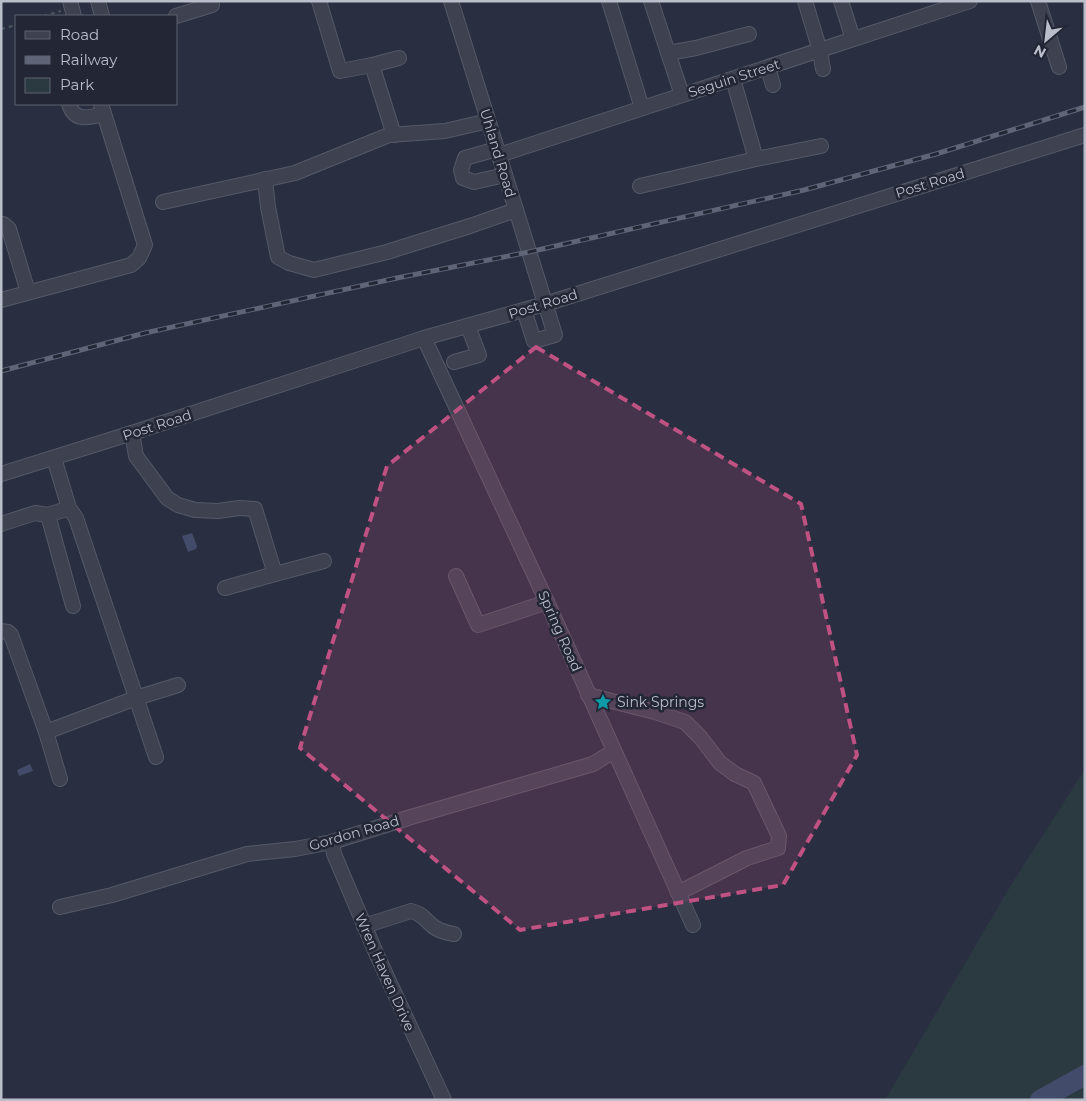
<svg xmlns="http://www.w3.org/2000/svg" width="1086" height="1101" font-family="Montserrat,sans-serif">
	<rect width="100%" height="100%" fill="#292e40"/>
	<path fill="#2b3a41" d="M1085,769V1100H885L1011,885Z"/>
	<g fill="#424b69">
		<path d="M192,533L197,546L196,549L188,552L182,536Z"/>
		<path d="M30,764L33,771L19,776L17,770Z"/>
	</g>
	<g fill="none" stroke-linecap="round" stroke-linejoin="round">
		<path stroke="#424b69" stroke-width="20" d="M1040,1100L1085,1075"/>
		<g stroke="#555967" stroke-width="16">
			<g id="minor">
				<path d="M70,1L74,16"/>
				<path d="M98,1L102,16"/>
				<path d="M319,1L340,71L372,65L394,135"/>
				<path d="M451,1L555,335L534,341L524,310"/>
				<path d="M609,1L642,108"/>
				<path d="M651,1L682,95"/>
				<path d="M805,1L820,51L823,69"/>
				<path d="M841,1L853,39"/>
				<path d="M1038,1L1059,67"/>
				<path d="M176,16L212,5"/>
				<path d="M668,53L696,48L749,34"/>
				<path d="M372,65L399,58"/>
				<path d="M768,68L773,85"/>
				<path d="M69,104C75,123 89,117 104,114"/>
				<path d="M497,149L465,158L461,170L463,178L474,182L505,175"/>
				<path d="M499,155L970,1"/>
				<path d="M756,159L821,146"/>
				<path d="M265,179L268,207L278,257L289,263L314,270L387,252L470,226L516,210"/>
				<path d="M640,186L756,159L733,79"/>
				<path d="M163,202L295,173L389,135L445,131L488,121"/>
				<path d="M1,224H3L9,229L28,292"/>
				<path d="M1,300L131,265L139,258L145,245L101,104"/>
				<path d="M424,338L547,602L693,925"/>
				<path d="M454,362L479,355L468,326"/>
				<path d="M132,433L136,456L167,498L178,505L195,510L218,511L239,508L255,509L275,574L225,588"/>
				<path d="M54,458L69,508L76,518L156,757"/>
				<path d="M1,474L132,433L424,338L545,304L1085,135"/>
				<path d="M48,515L73,606"/>
				<path d="M1,524L35,513L48,515L69,508"/>
				<path d="M275,574L324,561"/>
				<path d="M456,576L478,625L547,602"/>
				<path d="M1,631L8,632L11,635L46,732L60,779"/>
				<path d="M588,695L655,712L685,722L701,738L720,763L735,774L754,783L779,836L778,848L747,858L678,893"/>
				<path d="M46,732L136,698L178,685"/>
				<path d="M332,842L334,854L376,953L444,1100"/>
				<path d="M60,907L112,895L247,854L295,849L332,842L411,817L593,764L614,751"/>
				<path d="M364,926L411,911C422,913 426,921 434,927C440,931 447,933 454,934"/>
			</g>
		</g>
		<g stroke="#49575e" stroke-width="2" stroke-dasharray="4 4" stroke-linecap="butt">
			<path d="M43,16L61,11"/>
			<path d="M1,29L16,25"/>
		</g>
		<use href="#minor" stroke="#3d4150" stroke-width="14"/>
		<g stroke="#5f6476" stroke-width="5">
			<path id="rail" d="M1,371L145,333L397,278L529,252L804,190L936,154L1085,107"/>
		</g>
		<use href="#rail" stroke="#222635" stroke-width="3" stroke-dasharray="9" stroke-linecap="butt"/>
	</g>
	<path fill="#bf5282" fill-opacity="0.2" stroke="#bf5282" stroke-width="4" stroke-dasharray="10 6" stroke-linejoin="round" d="M536,347L801,504L857,755L783,885L520,930L300,748L387,466Z"/>
	<defs>
		<g id="sight-bare" transform="scale(1.35)"><path d="M0-6L1.8-2.2L6-1.7L2.9 1.2L3.7 5.4L0 3.3L-3.7 5.4L-2.9 1.2L-6-1.7L-1.8-2.2Z" fill="#0f9aa8" stroke="#222635" stroke-width="2.5" paint-order="stroke"/></g>
	</defs>
	<g fill-rule="evenodd">
		<use href="#sight-bare" x="603" y="702"/>
	</g>
	<g text-anchor="middle" dominant-baseline="central" stroke-width="5" stroke-linejoin="round" paint-order="stroke">
		<g font-size="14" fill="#babdca" stroke="#222635">
			<text transform="translate(734 78) rotate(-18)">Seguin Street</text>
			<text transform="translate(498 153) rotate(73)">Uhland Road</text>
			<text transform="translate(930 183) rotate(-17)">Post Road</text>
			<text transform="translate(543 304) rotate(-17)">Post Road</text>
			<text transform="translate(157 425) rotate(-18)">Post Road</text>
			<text transform="translate(560 631) rotate(66)">Spring Road</text>
			<text transform="translate(354 833) rotate(-16)">Gordon Road</text>
			<text transform="translate(385 972) rotate(66)">Wren Haven Drive</text>
		</g>
		<g font-size="14" fill="#babdca" stroke="#222635" text-anchor="start">
			<text x="617" y="702">Sink Springs</text>
		</g>
	</g>
	<rect width="1086" height="1101" fill="none" stroke="#babdca" stroke-width="5"/>
	<rect x="15" y="15" width="162" height="90" fill="#222635" stroke="#5f6271"/>
	<rect x="25" y="31" width="25" height="8" fill="#3d4150" stroke="#5f6271"/>
	<text x="60" y="40" font-size="15" fill="#babdca">Road</text>
	<rect x="25" y="56" width="25" height="8" fill="#5f6476" stroke="#5f6271"/>
	<text x="60" y="65" font-size="15" fill="#babdca">Railway</text>
	<rect x="25" y="78" width="25" height="15" fill="#2b3a41" stroke="#5f6271"/>
	<text x="60" y="90" font-size="15" fill="#babdca">Park</text>
	<g transform="translate(1046 40) rotate(208)" stroke="#222635" stroke-width="4" paint-order="stroke">
	<path d="M0-4L9 19L0 12L-9 19Z" fill="#babdca"/>
	<text y="-8" font-size="14" font-weight="bold" text-anchor="middle" fill="#babdca">N</text>
	</g>
</svg>
